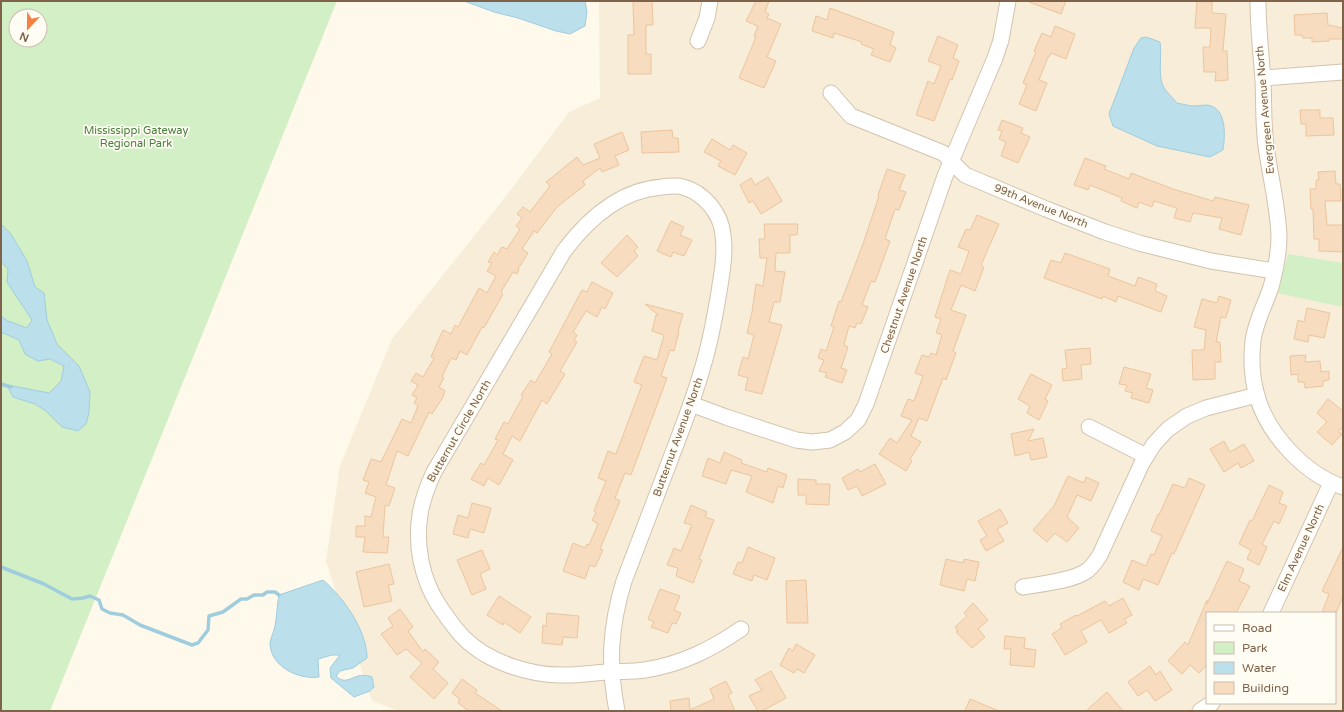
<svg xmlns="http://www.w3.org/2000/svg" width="1344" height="712" font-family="'Varela Round',sans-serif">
	<rect width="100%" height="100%" fill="#fef9ea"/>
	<path fill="#f7edd8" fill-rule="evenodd" d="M599,1H1343V711H399L372,701L326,561L340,466L392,339L510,191L569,112L600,98ZM1207,613H1335V703H1207Z"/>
	<g fill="#d2efc6" fill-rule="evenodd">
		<path d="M1,1H337L50,711H1ZM16,16H40V40H16Z"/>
		<path d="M1288,254L1343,263V307L1277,293Z"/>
	</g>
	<g fill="#bbdfeb" stroke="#a0cdde">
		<path d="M464,1H585L587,12L585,26L570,34L556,31L518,18L494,12Z"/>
		<path d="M1146,37L1160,42C1162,54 1158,77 1163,86C1166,92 1173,98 1177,103C1183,104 1189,106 1195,106C1200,106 1206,104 1211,106C1227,111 1225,138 1223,150L1210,157L1157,146L1113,126L1109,114L1134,48L1141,38Z"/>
		<path d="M1,224L11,234L27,261L35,287L44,293L47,320L57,344L79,366L90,392L89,413L86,424L78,431L62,427L46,411L35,404L13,397L7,385L49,393L61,381L64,366L50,359L38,361L25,354L19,340L1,332V316L8,321L27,328L32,320L7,282L8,269L1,262Z"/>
		<path d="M323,580C343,597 367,630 367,658L353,668L340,671L336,676C348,688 354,670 372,677L374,687L370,691L354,697L331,678L330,668L340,655H332L318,659L319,677C299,680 271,667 270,644C270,639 274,632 275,626C277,616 277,605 279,595Z"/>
	</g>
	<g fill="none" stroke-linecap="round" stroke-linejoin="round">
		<g stroke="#a0cdde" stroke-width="3.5">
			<path d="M1,384L11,387"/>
			<path d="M1,567L44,584L72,599L83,598L90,596L99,600L102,609L110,613L123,615L140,625L192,645L198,643L208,630L209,616L223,612L241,599H247L254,595H263L267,592H275L279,595"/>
		</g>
	</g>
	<g fill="#f7dcbf" stroke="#ecc59d">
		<path d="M633,1H652L653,25H646V54H651V74H628V35H634Z"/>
		<path d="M756,1H769L765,12L769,14L767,18L781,24L767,57L776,61L764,88L739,78L756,37L754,36L758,26L746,21Z"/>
		<path d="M1029,1H1066L1061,14L1029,2Z"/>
		<path d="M1197,1L1212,2V13L1226,14L1223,51H1227L1228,80L1215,81L1216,72H1204L1203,47H1210L1211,28H1195Z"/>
		<path d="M830,8L894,32L890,45L896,48L890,62L871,55L874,49L861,44L862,42L834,33L833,38L812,31L816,16L827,20Z"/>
		<path d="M1327,13L1328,25L1343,28V39H1329V41L1312,42V38H1303L1302,35H1295L1294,15Z"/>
		<path d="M1055,26L1075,34L1066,59L1051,53L1049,57H1048L1039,80L1047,83L1036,111L1019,104L1027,85L1023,83L1036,52L1034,51L1042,33L1051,37Z"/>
		<path d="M938,36L958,45L953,58L959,61L952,80L950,79L934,121L916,115L928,81L934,84L941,66L928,61Z"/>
		<path d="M1300,110H1320V118H1333L1334,135L1306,136V124H1301Z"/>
		<path d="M1002,120L1023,128L1021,133L1030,137L1018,163L1001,156L1006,142L999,139L1002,131L998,130Z"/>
		<path d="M672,130L673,138H678L679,152L642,153L641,132Z"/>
		<path d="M622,132L629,150L615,156L619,165L602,172L600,168L583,181L585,185L557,207L537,233L534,231L522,249L528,253L518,269L519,270L517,274L513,272L501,292L503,294L484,328L482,327L467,355L460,351L456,360L451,358L442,377L444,378L439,387L445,391L443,397L432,414L429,412L408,456L397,451L386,485L395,488L389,506L385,505L383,537H389L387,553L363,552L365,537H356V526H365V516L371,517L376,497L365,493L369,482L363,480L371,459L381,462L402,419L411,423L418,406L414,403L417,398L412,395L418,385L411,381L416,373L423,377L434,358L431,357L443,330L451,334L455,325L458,327L479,288L487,293L496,276L487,271L492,263L488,262L494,252L497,255L502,247L507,249L520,229L516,226L522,218L517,214L523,207L530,212L550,186L546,182L577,157L583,165L600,158L594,144Z"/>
		<path d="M712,139L730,150L733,145L747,153L735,175L718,166L721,161L704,152Z"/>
		<path d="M1085,158L1106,166L1104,169L1129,179L1131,173L1173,189L1213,201L1215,197L1249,205L1241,235L1219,229L1222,218L1193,213L1190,222L1174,218L1177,208L1154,201L1152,207L1139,202L1137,208L1121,201L1122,198L1090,185L1088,190L1074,185Z"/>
		<path d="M887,169L905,175L899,190L906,192L899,210L895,209L885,239L890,241L875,282L871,281L862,305L868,307L861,324L857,323L855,328L849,326L844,345L848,347L841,368L847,370L842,383L825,377L827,373L819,371L824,360L818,358L821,349L826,351L834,327L831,326L839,301L841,302L863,244L879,196L878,195Z"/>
		<path d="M1335,171L1336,184H1340L1341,201H1325L1327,225H1343V252L1319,251V239H1314L1313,209H1311L1310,189H1316V180H1319L1318,172Z"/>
		<path d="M768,177L782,201L761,214L753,201L749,203L740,185L751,178L755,185Z"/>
		<path d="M977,215L999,224L981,265L984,267L975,291L961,285L951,310L966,315L953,351L956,353L946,380L943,378L927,421L919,418L911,436L921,442L910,459L912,461L906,471L879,454L890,438L897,443L912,420L901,416L908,399L914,401L923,376L915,373L922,355L929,357L931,353L936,355L942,335L936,333L941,319L935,317L950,270L961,274L969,251L958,247L966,229L970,230Z"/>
		<path d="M671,221L684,227L680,235L692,240L684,256L673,252L671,257L657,251Z"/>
		<path d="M764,224H798L797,235H790V253H776L775,271L785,272L780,302H774L769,322L782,325L762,394L745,390L748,378L738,375L743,357L748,359L754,335L747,333L752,312L756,284L763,286L767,258H760L759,239H765Z"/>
		<path d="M627,235L638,247L634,251L638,256L617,277L601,263Z"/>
		<path d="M1065,253L1110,269L1108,276L1135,286L1138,277L1157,284L1155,291L1167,296L1161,312L1118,296L1116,302L1103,296L1102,299L1044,278L1051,260L1061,263Z"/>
		<path d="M592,282L613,293L605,309L602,307L597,317L586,311L573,332L577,335L574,341L577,342L560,371L565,374L547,404L542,400L520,441L512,436L503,454L513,460L499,485L488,478L484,486L471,479L481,463L484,465L498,440L495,439L504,422L508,424L523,396L521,395L531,380L535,383L552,354L549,352L582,290L587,292Z"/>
		<path d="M1219,296L1231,300L1226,318L1221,317L1216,342H1220L1221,362H1215V379L1193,380L1192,350H1204L1206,330L1194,327L1202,299L1217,303Z"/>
		<path d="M645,304L683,314L678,332H679L674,351L670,350L661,376L667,378L631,475L625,473L615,498L620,501L600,549L603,550L595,567L590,565L585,579L563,571L573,543L585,548L587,544L589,545L598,524L592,520L596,513L594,511L606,481L598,478L608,451L616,454L642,385L634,382L644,356L657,360L664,335L652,331L656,315H658Z"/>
		<path d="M1307,308L1330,313L1324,338L1309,335L1308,342L1294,339L1298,320L1304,322Z"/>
		<path d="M1090,348L1091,364L1081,365L1082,379L1063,381L1062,369L1067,368L1065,350Z"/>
		<path d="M1306,355L1305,362L1320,361L1321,372L1329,371V380L1323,381V386L1305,388L1304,382H1298V374L1291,375L1290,356Z"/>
		<path d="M1124,367L1151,374L1146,388L1153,390L1149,403L1131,398L1133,393L1125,391L1127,385L1119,384Z"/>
		<path d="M1031,374L1052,385L1045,399L1048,401L1039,420L1027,413L1030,406L1018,399Z"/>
		<path d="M1328,399L1343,411V427L1338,432L1342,434L1332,445L1317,432L1327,422L1317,413Z"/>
		<path d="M1034,429L1028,441L1043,438L1047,457L1031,460L1029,452L1015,456L1011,434Z"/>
		<path d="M1224,441L1230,452L1244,444L1254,461L1241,468L1238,463L1224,472L1210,449Z"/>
		<path d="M724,452L742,460L741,463L767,472L768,468L787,475L783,488L778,486L773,503L746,492L752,476L731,470L726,484L702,476L708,458L720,463Z"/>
		<path d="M875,464L886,484L862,496L857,486L848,490L842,478L858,469L860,472Z"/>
		<path d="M1068,476L1084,483L1086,477L1099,483L1091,501L1077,495L1067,517L1079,528L1067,542L1055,533L1047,542L1033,530L1054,506Z"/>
		<path d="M1189,478L1205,485L1174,554L1172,553L1158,585L1143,579L1139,590L1123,582L1132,560L1146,566L1151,554L1154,555L1162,536L1151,531L1158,514L1159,515L1173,484L1185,488Z"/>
		<path d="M798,479L816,480V484H830L829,505L806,504V495H798Z"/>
		<path d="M1269,485L1283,492L1279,503L1287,506L1279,524L1274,521L1262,544L1267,547L1259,565L1247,559L1251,550L1239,544L1250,520L1252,521Z"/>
		<path d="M472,503L491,508L484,533L470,529L468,538L453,534L458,515L468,518Z"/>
		<path d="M691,505L707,512L705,517L714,520L699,559L702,560L693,583L676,576L678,568L667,565L674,548L681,551L692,525L684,523Z"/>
		<path d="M1000,509L1008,523L997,529L1004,541L986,551L980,540L987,536L978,521Z"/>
		<path d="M748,547L775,558L767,580L754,575L752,581L733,574L738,562L742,563Z"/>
		<path d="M1343,547V596L1336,613H1322L1329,594L1322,591Z"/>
		<path d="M482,550L490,569L480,574L486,589L472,595L457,560Z"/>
		<path d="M946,559L963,563L964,559L979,562L975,581L967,579L964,591L940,585Z"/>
		<path d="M1227,561L1244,569L1239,581L1250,586L1236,613H1207V665L1199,673L1190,665L1182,674L1168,661L1185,642L1188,645L1207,600V604Z"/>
		<path d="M389,564L394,584L388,585L392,601L364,607L356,572Z"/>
		<path d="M806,580L808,623H787L786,581Z"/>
		<path d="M660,589L680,596L674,610L681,613L676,624L672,623L668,633L651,627L654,622L648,619Z"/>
		<path d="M499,596L531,617L520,633L504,622L503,625L487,615Z"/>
		<path d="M1123,598L1132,615L1124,619L1127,623L1109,633L1101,620L1081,631L1087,642L1065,655L1052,634L1062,628L1060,624L1076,615L1077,616L1105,601L1109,606Z"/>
		<path d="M973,603L988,620L978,629L985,637L972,648L956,632L958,631L955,627L967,616L964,613Z"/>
		<path d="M400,609L413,627L408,631L423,652L425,649L439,662L433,669L448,683L434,699L410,677L422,663L406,649L397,655L381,634L393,626L388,618Z"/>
		<path d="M547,613L579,616L577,638L563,637L562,645L542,643L543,625L546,627Z"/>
		<path d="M1005,636L1025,638L1024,648L1036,650L1034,667L1010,665L1011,649H1004Z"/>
		<path d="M796,644L815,655L804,673L797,669L794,673L780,665L789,648L793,651Z"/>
		<path d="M1150,666L1156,675L1160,671L1172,690L1155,701L1147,690L1138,696L1128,682Z"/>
		<path d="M771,671L786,698L762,711H758L749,696L762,690L755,680Z"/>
		<path d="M462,679L477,690L475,693L502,711H469L458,703L460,699L452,693Z"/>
		<path d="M726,681L732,693L728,695L735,711H671L670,701L689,698L690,710L714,699L710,689Z"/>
		<path d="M1107,692L1123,711H1086Z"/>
		<path d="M970,699L999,711H965Z"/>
	</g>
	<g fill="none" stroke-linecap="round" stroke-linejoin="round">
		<g stroke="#d3c3ae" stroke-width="17">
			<g id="street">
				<path d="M1258,1C1258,27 1261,53 1263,80C1264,102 1263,124 1266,146C1270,176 1278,206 1279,236C1279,251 1275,272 1271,287C1265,305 1255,323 1253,341C1251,359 1252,379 1257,396C1268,435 1305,474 1343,487"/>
				<path d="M698,41L707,18L710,1"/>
				<path d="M1263,78L1343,72"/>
				<path d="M831,93L851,116L943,153L965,175L1046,209L1105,232L1139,243L1211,261L1274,271"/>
				<path d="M691,404L726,417L796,440L812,442L830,440L845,432L858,420L866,404L945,176L995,58L1001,40L1008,1"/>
				<path d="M1089,427L1146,456"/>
				<path d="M1023,587C1041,584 1071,581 1085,572C1092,568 1096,561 1100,555L1142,463L1154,444L1168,429L1187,416L1206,408L1257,395"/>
				<path d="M1271,613L1331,483"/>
				<path d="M617,711C608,664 610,627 624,581C639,542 654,502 669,463C681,431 694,399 703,366C710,344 714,321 718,298C721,278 726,255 723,235C721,213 704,193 683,187C677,185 669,186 662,187C620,190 588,219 564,251L434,472C428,485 422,500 420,515C415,545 422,579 438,604C446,616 454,628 464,638C489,663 532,676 566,675C579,675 593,673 606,672C619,671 632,672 645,670C682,664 710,650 741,629"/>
				<path d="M1200,711L1212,703"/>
			</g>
		</g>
		<use href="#street" stroke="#fff" stroke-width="15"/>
	</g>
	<g text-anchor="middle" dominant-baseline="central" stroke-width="3.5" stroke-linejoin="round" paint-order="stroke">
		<g font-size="11" fill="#7e6249" stroke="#fffcf3">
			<text transform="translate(1265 110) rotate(-95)">Evergreen Avenue North</text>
			<text transform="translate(1041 206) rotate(22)">99th Avenue North</text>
			<text transform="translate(904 295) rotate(-71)">Chestnut Avenue North</text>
			<text transform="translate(459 431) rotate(-60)">Butternut Circle North</text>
			<text transform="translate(678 437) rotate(-70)">Butternut Avenue North</text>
			<text transform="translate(1301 548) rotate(-65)">Elm Avenue North</text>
		</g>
		<g font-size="11" fill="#487f3c" stroke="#fffcf3">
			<text x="136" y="130">Mississippi Gateway<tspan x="136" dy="13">Regional Park</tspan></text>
		</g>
	</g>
	<rect width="1344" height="712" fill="none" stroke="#7e6249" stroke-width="4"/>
	<rect x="1206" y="612" width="130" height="92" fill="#fffcf3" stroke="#cbbeaf"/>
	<rect x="1214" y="625" width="20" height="6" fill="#ffffff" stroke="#cbbeaf"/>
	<text x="1242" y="632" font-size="12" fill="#7e6249">Road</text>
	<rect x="1214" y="642" width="20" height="12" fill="#d2efc6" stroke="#cbbeaf"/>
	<text x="1242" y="652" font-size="12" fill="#7e6249">Park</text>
	<rect x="1214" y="662" width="20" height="12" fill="#bbdfeb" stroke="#cbbeaf"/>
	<text x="1242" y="672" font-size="12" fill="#7e6249">Water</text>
	<rect x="1214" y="682" width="20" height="12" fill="#f7dcbf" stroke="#cbbeaf"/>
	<text x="1242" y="692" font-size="12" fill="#7e6249">Building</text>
	<g transform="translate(28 28) rotate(202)"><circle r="19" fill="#fffcf3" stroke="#cbbeaf"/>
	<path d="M0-3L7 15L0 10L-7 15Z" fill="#f48144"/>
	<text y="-6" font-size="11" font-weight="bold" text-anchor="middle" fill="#7e6249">N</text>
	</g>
</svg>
